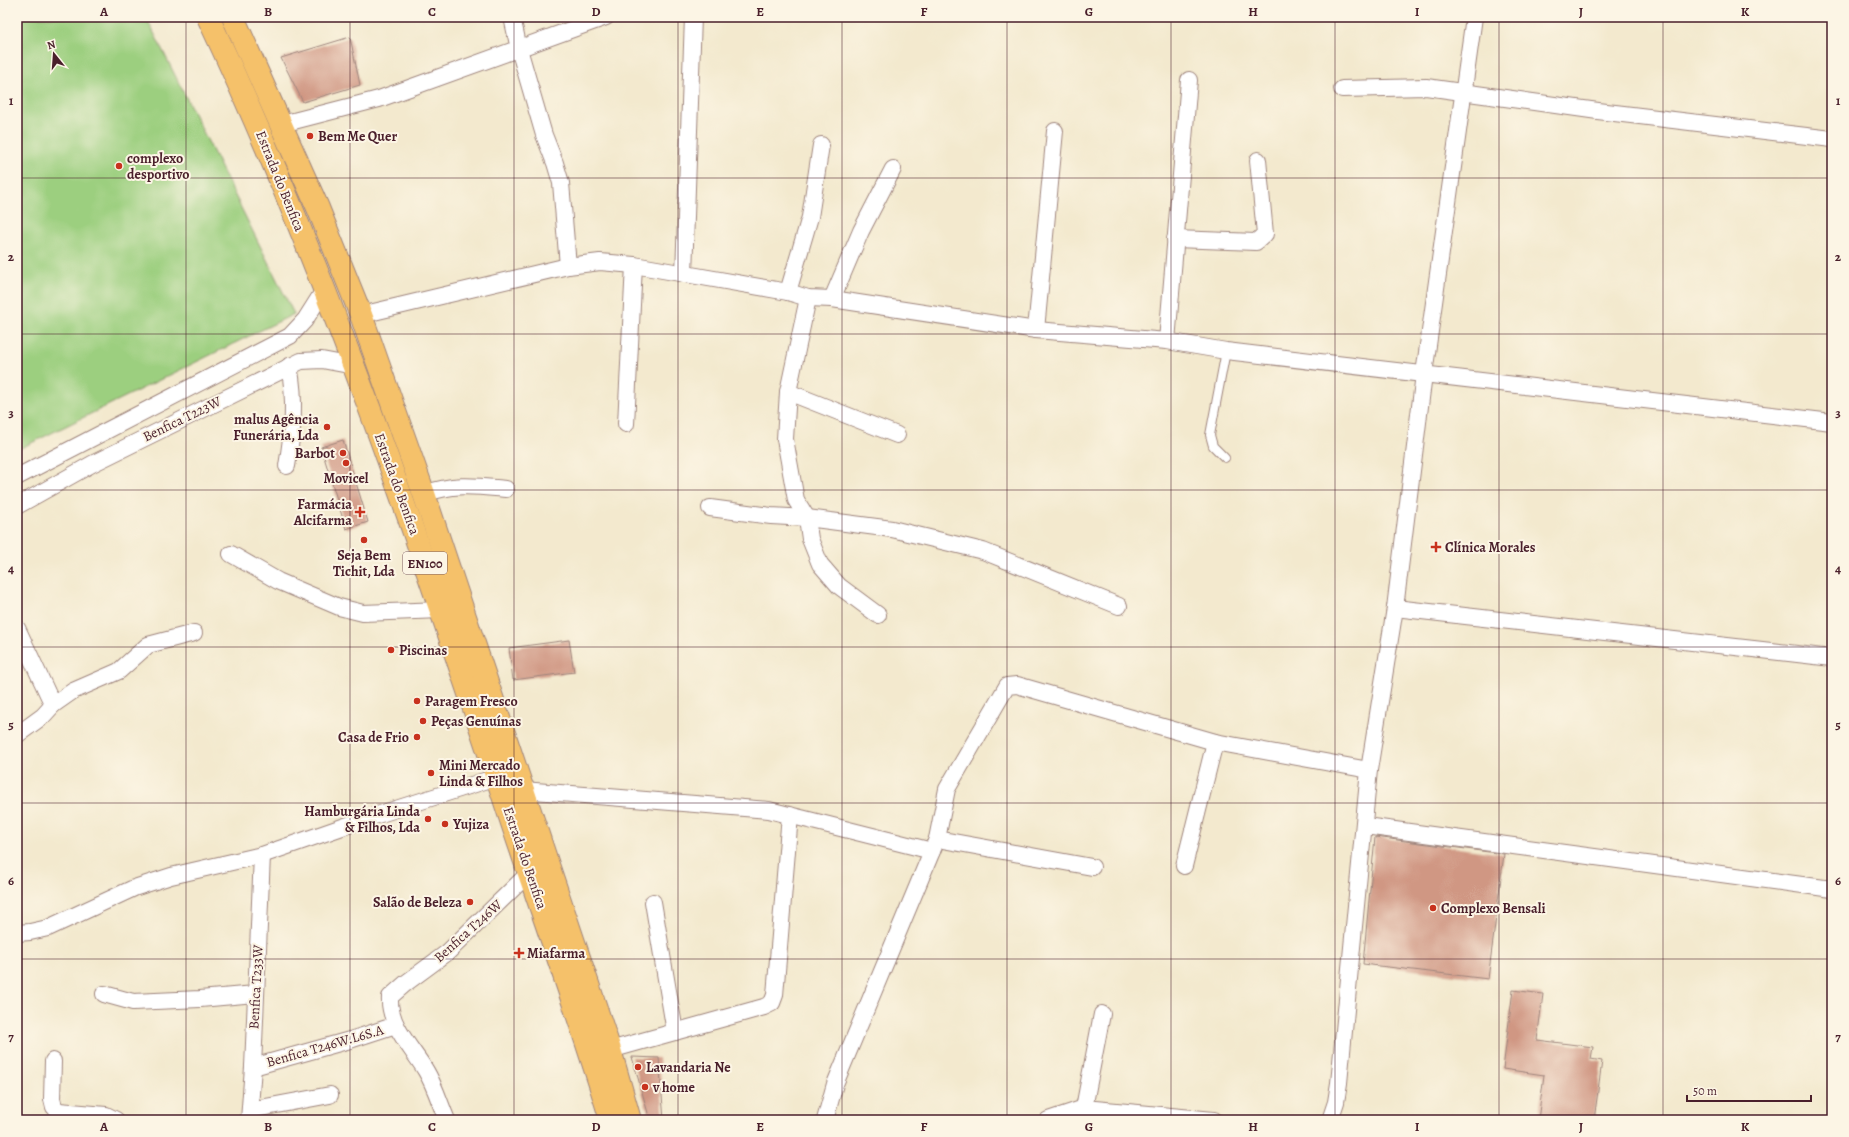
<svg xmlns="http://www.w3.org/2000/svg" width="1849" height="1137" font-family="Alegreya,serif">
	<rect width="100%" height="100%" fill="#fcf5e5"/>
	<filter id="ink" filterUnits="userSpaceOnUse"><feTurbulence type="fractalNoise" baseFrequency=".025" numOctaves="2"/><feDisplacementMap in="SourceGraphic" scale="8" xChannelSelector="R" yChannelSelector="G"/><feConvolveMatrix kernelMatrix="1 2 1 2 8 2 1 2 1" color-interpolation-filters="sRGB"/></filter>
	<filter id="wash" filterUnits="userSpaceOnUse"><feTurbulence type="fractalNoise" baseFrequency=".012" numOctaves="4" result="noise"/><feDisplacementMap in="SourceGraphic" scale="16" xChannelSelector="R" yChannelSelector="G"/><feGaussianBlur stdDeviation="0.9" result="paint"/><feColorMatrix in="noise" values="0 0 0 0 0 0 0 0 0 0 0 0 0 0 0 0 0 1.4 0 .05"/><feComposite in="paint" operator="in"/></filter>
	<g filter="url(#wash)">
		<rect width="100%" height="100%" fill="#f3e9ce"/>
		<path fill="#9ccf7f" stroke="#737755" d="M17,17H146L294,314L17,450Z"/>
		<g id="blocks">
			<g fill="#d09783">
				<path d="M350,37L360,85L303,102L281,58Z"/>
				<path d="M343,440L368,522L346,529L321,447Z"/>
				<path d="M569,640L574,672L513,680L509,648Z"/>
				<path d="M1375,837L1504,854L1488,979L1363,964Z"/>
				<path d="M1513,990L1543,994L1537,1040L1593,1047L1591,1059L1602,1061L1594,1120H1538L1544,1075L1503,1069Z"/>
				<path d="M632,1057L659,1058L664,1120H650Z"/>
			</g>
		</g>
	</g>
	<g filter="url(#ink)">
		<use href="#blocks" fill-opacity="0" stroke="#9e847c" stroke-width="1"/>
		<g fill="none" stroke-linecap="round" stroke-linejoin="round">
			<g stroke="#9e847c" stroke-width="10">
				<path id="lane" d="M1225,458L1213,446L1210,435L1226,351"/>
			</g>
			<g stroke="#9e847c" stroke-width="18">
				<g id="street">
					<path d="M512,17L519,49L544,135L555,163L561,183L568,266"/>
					<path d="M1342,89L1426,87L1598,111L1832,139"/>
					<path d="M282,124L379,99L606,17"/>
					<path d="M1175,239L1256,242L1265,234L1258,160"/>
					<path d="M684,274L693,17"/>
					<path d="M788,292L810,217L821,145"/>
					<path d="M808,298L788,392L785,439L796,500L807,518L810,539L820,564L839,586L878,615"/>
					<path d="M832,299L861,231L893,169"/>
					<path d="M361,315L568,266L600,262L634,265L788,292L808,298L832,299L1036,330L1167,341L1226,351L1832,422"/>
					<path d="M1036,330L1055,131"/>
					<path d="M1167,341L1189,80"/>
					<path d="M788,392L897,435"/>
					<path d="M626,424L634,265"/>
					<path d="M287,466C293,431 296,400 289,366"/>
					<path d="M17,477L290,336L305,320L324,290"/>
					<path d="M424,494C455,483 474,486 506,489"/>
					<path d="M17,506L92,464L301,361L322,360L354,366"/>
					<path d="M710,508L771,516L807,518L892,529L983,551L1119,606"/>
					<path d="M231,554L278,581L339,607L363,613L441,610"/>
					<path d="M1395,608L1832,658"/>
					<path d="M17,628L53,705"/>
					<path d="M17,735L43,716L53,705L73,691L119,671L148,645L194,633"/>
					<path d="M523,790L769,810L932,851"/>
					<path d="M1365,826L1832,889"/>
					<path d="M937,839L1092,867"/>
					<path d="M1184,866L1215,742"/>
					<path d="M653,902L675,1032"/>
					<path d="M17,933L30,932L48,928L134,888L171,876L262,855L374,816L497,777"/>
					<path d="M104,994L133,1002L200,999L255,994"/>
					<path d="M610,1050L764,1007L772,1003L775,995L790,815"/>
					<path d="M53,1061L52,1099L54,1107L59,1111L106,1115L116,1120"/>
					<path d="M253,1067L350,1040L396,1025"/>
					<path d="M1084,1108L1102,1014"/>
					<path d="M250,1110L330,1095"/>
					<path d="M249,1120L253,1067L262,855"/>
					<path d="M447,1120C440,1104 435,1086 426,1071C413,1049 388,1025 390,997L406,983L448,952L529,873"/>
					<path d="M825,1120L835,1084L937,839L947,789L1007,686L1017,685L1215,742L1369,770"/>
					<path d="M1048,1120L1084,1108L1214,1120"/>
					<path d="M1330,1120L1336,1102L1339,1083L1369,770L1395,608L1424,374L1474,17"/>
				</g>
			</g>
			<g stroke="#9e847c" stroke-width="24">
				<g id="highway">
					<path d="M208,17C330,277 422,550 512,823C545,922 581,1020 611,1120"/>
					<path d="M233,17L318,208L361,315L424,494L523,790L610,1050L630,1120"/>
				</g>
			</g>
			<use href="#lane" stroke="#fff" stroke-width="8"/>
			<use href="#street" stroke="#fff" stroke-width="16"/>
			<use href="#highway" stroke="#f5c16b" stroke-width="22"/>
		</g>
	</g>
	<path fill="none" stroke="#4a1f2b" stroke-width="1" stroke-opacity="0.55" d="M186,17V1120M350,17V1120M514,17V1120M678,17V1120M842,17V1120M1007,17V1120M1171,17V1120M1335,17V1120M1499,17V1120M1663,17V1120M17,178H1832M17,334H1832M17,490H1832M17,647H1832M17,803H1832M17,959H1832"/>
	<g fill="#c8321e" stroke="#fcf5e5" stroke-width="1.5">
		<circle cx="310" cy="136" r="4"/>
		<circle cx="119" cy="166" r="4"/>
		<circle cx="327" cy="427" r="4"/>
		<circle cx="343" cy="453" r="4"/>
		<circle cx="346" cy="463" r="4"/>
		<path d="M358 506h4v4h4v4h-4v4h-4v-4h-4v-4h4z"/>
		<circle cx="364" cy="540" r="4"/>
		<path d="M1434 541h4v4h4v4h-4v4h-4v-4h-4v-4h4z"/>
		<circle cx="391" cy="650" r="4"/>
		<circle cx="417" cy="701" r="4"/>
		<circle cx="423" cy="721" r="4"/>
		<circle cx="417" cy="737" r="4"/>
		<circle cx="431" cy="773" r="4"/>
		<circle cx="428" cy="819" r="4"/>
		<circle cx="445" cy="824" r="4"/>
		<circle cx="470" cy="902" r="4"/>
		<circle cx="1433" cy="908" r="4"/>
		<path d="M517 947h4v4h4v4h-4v4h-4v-4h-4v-4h4z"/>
		<circle cx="638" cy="1067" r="4"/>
		<circle cx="645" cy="1087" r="4"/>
	</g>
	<g text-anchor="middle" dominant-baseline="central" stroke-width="4" stroke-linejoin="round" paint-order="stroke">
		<rect fill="#fcf5e5" stroke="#7f5f63" stroke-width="1" x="403" y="552" width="44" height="22" rx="3"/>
		<g font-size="13" font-weight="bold" fill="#4a1f2b">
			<text x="425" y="563">EN100</text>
		</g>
		<g font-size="14" font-weight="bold" fill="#4a1f2b" stroke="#fcf5e5" text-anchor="start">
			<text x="318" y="136">Bem Me Quer</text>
			<text x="127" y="158">complexo<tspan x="127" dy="16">desportivo</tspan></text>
			<text x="319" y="419" text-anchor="end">malus Agência<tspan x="319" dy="16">Funerária, Lda</tspan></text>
			<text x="335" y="453" text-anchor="end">Barbot</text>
			<text x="346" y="478" text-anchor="middle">Movicel</text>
			<text x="352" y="504" text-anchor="end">Farmácia<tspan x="352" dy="16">Alcifarma</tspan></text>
			<text x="1445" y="547">Clínica Morales</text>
			<text x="364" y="555" text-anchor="middle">Seja Bem<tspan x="364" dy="16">Tichit, Lda</tspan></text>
			<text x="399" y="650">Piscinas</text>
			<text x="425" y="701">Paragem Fresco</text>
			<text x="431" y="721">Peças Genuínas</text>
			<text x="409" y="737" text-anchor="end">Casa de Frio</text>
			<text x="439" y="765">Mini Mercado<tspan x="439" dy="16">Linda &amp; Filhos</tspan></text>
			<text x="420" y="811" text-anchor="end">Hamburgária Linda<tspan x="420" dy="16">&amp; Filhos, Lda</tspan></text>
			<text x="453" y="824">Yujiza</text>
			<text x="462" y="902" text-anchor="end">Salão de Beleza</text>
			<text x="1441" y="908">Complexo Bensali</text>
			<text x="527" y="953">Miafarma</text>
			<text x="646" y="1067">Lavandaria Ne</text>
			<text x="653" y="1087">v home</text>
		</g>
		<g font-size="14" fill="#4a1f2b" stroke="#fcf5e5">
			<text transform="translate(280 181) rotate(68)">Estrada do Benfica</text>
			<text transform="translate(182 419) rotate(-26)">Benfica T223W</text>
			<text transform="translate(397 484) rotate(70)">Estrada do Benfica</text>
			<text transform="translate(525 858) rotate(71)">Estrada do Benfica</text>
			<text transform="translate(468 931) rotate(-42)">Benfica T246W</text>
			<text transform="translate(256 987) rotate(-87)">Benfica T233W</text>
			<text transform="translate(325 1046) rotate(-16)">Benfica T246W.L6S.A</text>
		</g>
	</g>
	<rect width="1849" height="1137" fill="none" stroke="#fcf5e5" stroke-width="44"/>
	<g transform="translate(54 54) rotate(343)" stroke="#fcf5e5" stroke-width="3" paint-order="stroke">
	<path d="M0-3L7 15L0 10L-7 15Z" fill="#4a1f2b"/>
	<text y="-6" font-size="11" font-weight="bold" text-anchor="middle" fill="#4a1f2b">N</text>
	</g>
	<path d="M1687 1095v6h124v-6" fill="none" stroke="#4a1f2b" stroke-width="2"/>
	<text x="1693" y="1095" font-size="12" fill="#4a1f2b" stroke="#fcf5e5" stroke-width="3" paint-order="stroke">50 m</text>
	<rect x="22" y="22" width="1805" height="1093" fill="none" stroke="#4a1f2b" stroke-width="1.5"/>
	<g font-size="13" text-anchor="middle" font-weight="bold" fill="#4a1f2b">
		<text x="104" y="16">A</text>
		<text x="268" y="16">B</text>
		<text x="432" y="16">C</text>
		<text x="596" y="16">D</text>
		<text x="760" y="16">E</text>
		<text x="924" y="16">F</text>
		<text x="1089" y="16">G</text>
		<text x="1253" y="16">H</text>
		<text x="1417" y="16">I</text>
		<text x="1581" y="16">J</text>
		<text x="1745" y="16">K</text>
		<text x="11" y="105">1</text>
		<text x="1838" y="105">1</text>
		<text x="11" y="261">2</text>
		<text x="1838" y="261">2</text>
		<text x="11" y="417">3</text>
		<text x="1838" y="417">3</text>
		<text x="11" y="573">4</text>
		<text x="1838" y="573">4</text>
		<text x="11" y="729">5</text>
		<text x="1838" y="729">5</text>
		<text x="11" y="885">6</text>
		<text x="1838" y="885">6</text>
		<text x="11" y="1041">7</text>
		<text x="1838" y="1041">7</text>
		<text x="104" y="1131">A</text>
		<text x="268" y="1131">B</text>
		<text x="432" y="1131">C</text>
		<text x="596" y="1131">D</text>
		<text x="760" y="1131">E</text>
		<text x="924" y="1131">F</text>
		<text x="1089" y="1131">G</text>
		<text x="1253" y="1131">H</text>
		<text x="1417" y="1131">I</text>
		<text x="1581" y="1131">J</text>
		<text x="1745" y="1131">K</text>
	</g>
</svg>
